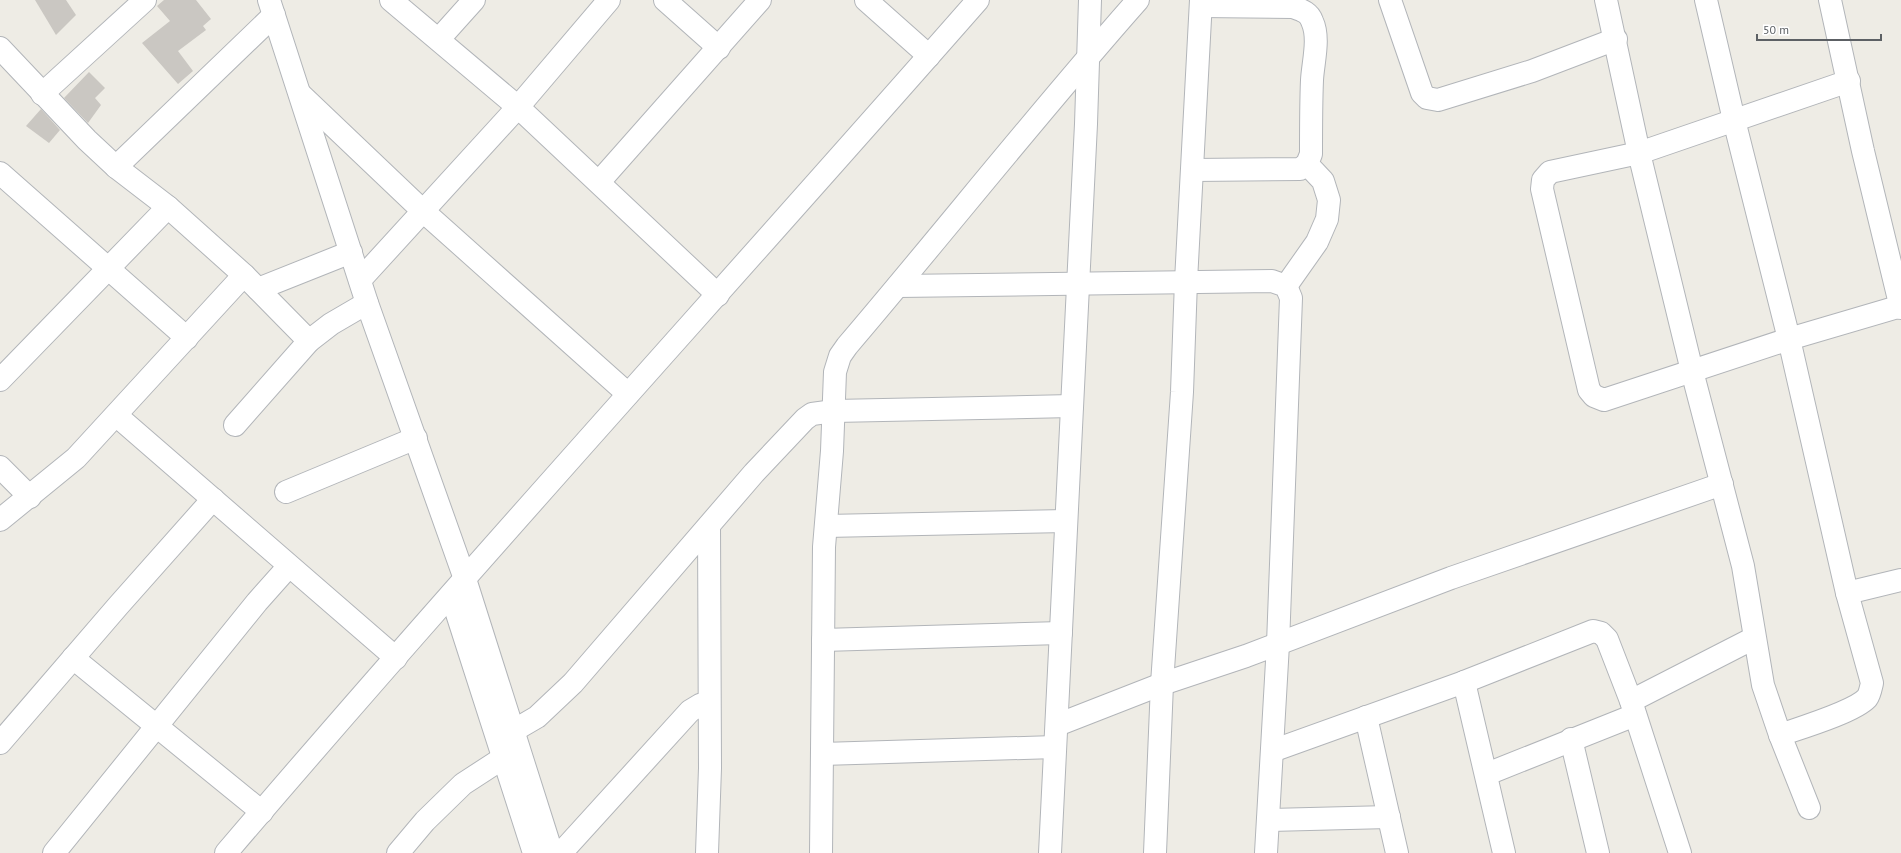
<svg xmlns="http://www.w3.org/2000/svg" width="1901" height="853" font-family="'PT Sans',sans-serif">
	<rect width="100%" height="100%" fill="#eeece5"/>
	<g fill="#cac7c2">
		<path d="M35,0H66L76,15L56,35Z"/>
		<path d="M164,0H196L211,19L203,26L206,30L178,51L193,71L178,84L142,43L170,21L157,6Z"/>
		<path d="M89,72L105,88L95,98L101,105L88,123L64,98Z"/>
		<path d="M41,109L60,130L49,143L26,126Z"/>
	</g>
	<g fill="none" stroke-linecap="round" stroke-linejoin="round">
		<g stroke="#b2b5b9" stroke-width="24">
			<g id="minor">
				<path d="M269,0L367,303L465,579L552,853"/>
				<path d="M391,0L518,107L718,295"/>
				<path d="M665,0L719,48"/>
				<path d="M866,0L929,56"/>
				<path d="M1390,0L1422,93L1427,98L1438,100L1532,71L1616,39"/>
				<path d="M1606,0L1639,153L1692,371L1743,566L1763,685L1780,735L1809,808"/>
				<path d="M1706,0L1734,120L1789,339L1847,593L1872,683C1871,687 1870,694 1867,698C1854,712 1800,728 1780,735"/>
				<path d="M1830,0L1863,151L1901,308"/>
				<path d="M439,39L474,0"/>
				<path d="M0,48L87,140L116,167L168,207L244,275L309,341L331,324L367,303"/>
				<path d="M1849,81L1639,153L1550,172L1543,180L1542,189L1589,390L1594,396L1604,400L1789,339L1901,306"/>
				<path d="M42,94L145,0"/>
				<path d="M300,94L423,211L628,394"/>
				<path d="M116,167L274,15"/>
				<path d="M1193,170L1300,169L1307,164L1311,154C1311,129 1311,104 1312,80C1313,62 1320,38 1312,21C1309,12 1301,10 1293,7L1201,6"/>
				<path d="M0,173L187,338"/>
				<path d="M599,182L760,0"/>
				<path d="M360,280L518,107L609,0"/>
				<path d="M898,286L1272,281L1286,286L1291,298L1278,644L1266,853"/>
				<path d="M1286,286L1317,242L1327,219L1329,200L1323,181L1307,164"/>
				<path d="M258,289L351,252"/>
				<path d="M0,380L168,207"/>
				<path d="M117,416L396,658"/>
				<path d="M235,425L309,341"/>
				<path d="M0,467L30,497"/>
				<path d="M286,492L416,438"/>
				<path d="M0,520L76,458L244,275"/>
				<path d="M826,526L1066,521"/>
				<path d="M1847,593L1901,580"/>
				<path d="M451,595L534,853"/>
				<path d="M823,640L1061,633"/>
				<path d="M73,658L262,812"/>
				<path d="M1464,682L1504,853"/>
				<path d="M1631,701L1754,638"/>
				<path d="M1366,717L1397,853"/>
				<path d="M1057,725L1162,684L1246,656L1451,578L1722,484"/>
				<path d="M497,736L513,731L537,717L573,683L754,473L805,419L812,414L834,411L1072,406"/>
				<path d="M1571,739L1598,853"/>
				<path d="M0,743L118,606L213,499"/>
				<path d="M1272,751L1464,682L1593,631L1601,633L1607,639L1631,701L1680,853"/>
				<path d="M822,754L1055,747"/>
				<path d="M1487,774L1635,715"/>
				<path d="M1268,820L1389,817"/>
				<path d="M54,853L257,602L289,566"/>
				<path d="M226,853C472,565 728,285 978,0"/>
				<path d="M398,853L425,821L463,784L503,758"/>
				<path d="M561,853L690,711L700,705L709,702"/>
				<path d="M707,853L710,768L709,526"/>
				<path d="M821,853L824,547L832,451L835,372L840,356L847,346C945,231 1038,113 1138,0"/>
				<path d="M1050,853L1086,124L1090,0"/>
				<path d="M1155,853L1162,684L1182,392L1186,281L1201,0"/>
			</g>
		</g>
		<use href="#minor" stroke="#fff" stroke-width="22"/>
	</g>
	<path d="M1757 34v6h124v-6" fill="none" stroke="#5c6064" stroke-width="2"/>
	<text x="1763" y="34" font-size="12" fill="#5c6064" stroke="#ffffff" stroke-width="3" paint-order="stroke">50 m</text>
</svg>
